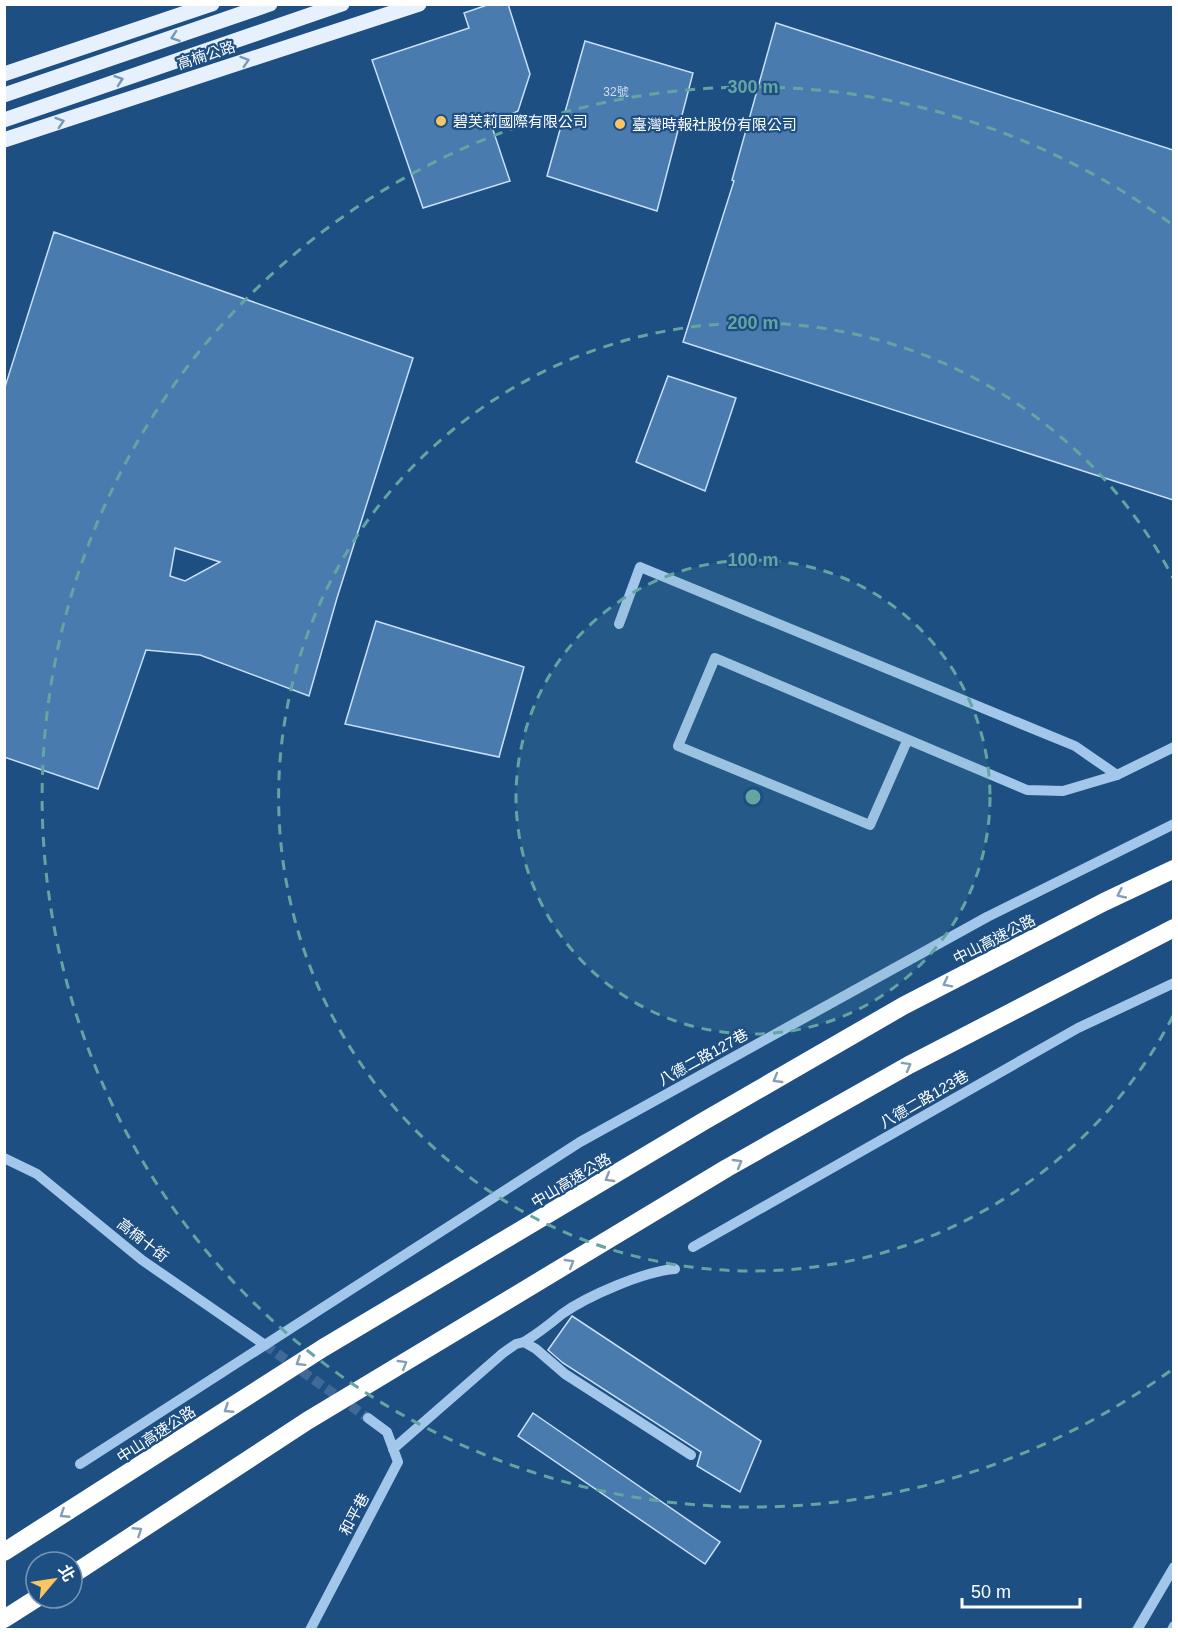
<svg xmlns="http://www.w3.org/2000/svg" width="1178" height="1634" font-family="Helvetica,'Noto Sans TC',sans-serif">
	<rect width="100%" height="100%" fill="#1d4f83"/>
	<g fill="#4a7bae" stroke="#c8e0f7" stroke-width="1.5" fill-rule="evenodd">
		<path d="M490,4H508L530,74L518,111L491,124L510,181L423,208L372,60L469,28L464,13Z"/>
		<path d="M776,23L1173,150V500L683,342L734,181L732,180Z"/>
		<path d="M585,41L693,73L657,211L547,176Z"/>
		<path d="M54,232L413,358L337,598L309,696L200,655L146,650L98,789L4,757V390ZM175,548L220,562L185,581L170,576Z"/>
		<path d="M668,376L736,398L705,491L636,462Z"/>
		<path d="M376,621L524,667L499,757L345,724Z"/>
		<path d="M572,1316L761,1441L740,1492L697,1466L701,1452L563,1363L548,1350Z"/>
		<path d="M533,1413L720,1542L705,1564L518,1436Z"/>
	</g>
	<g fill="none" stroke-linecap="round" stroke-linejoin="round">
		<path stroke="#3f6996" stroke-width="10" stroke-dasharray="10 5" stroke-linecap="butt" d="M265,1345L368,1418"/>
		<g stroke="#a3c7ea" stroke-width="10">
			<path d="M619,624L640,567L1075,746L1117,775"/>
			<path d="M907,741L870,825L678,746L715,658L1027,790L1063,791L1117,775L1174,747"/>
			<path d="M4,1158L37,1174L142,1260L265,1345"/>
			<path d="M693,1247L1078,1028L1174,983"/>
			<path d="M524,1342C537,1334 550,1324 562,1314C587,1296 645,1271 675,1269"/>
			<path d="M393,1449L503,1353L516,1344L524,1342L536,1349L565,1374L691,1455"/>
			<path d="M80,1464L580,1142L987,917L1174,824"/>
			<path d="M310,1630L398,1462L387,1432L368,1418"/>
			<path d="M1137,1630L1174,1567"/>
			<path d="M1172,1630L1174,1626"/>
		</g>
		<g stroke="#e7f1fe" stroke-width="15">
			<path d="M4,74L212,4"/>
			<path d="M4,95L270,4"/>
			<path d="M4,120L342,4"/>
			<path d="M4,140L419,4"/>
		</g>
		<g stroke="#fff" stroke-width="18">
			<path d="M4,1552L323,1348L704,1121L903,1006L1104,902L1174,869"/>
			<path d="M72,1575L307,1421L727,1168L909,1065L1174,928"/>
			<path d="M4,1619L37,1598"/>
		</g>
	</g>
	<defs><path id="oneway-chevron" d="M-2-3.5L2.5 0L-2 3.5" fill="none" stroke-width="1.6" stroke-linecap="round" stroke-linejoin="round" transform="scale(1.5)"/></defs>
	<g stroke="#7898ba">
		<use href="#oneway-chevron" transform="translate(175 37) rotate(161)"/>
		<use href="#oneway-chevron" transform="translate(245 61) rotate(-18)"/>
		<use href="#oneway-chevron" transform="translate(119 80) rotate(-19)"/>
		<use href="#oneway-chevron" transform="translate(60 122) rotate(-18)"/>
	</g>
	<g stroke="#839ebb">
		<use href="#oneway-chevron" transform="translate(1121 894) rotate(155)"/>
		<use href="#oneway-chevron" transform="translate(947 983) rotate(153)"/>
		<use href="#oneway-chevron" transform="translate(907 1066) rotate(-29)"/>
		<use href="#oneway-chevron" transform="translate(777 1079) rotate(150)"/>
		<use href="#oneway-chevron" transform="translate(738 1163) rotate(-30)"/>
		<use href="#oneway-chevron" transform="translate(609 1178) rotate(149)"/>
		<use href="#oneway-chevron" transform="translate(570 1263) rotate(-31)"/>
		<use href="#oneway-chevron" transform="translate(300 1362) rotate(148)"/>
		<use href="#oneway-chevron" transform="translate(403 1364) rotate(-31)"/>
		<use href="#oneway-chevron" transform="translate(228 1409) rotate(147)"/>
		<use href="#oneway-chevron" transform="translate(64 1514) rotate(147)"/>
		<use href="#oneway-chevron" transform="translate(138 1531) rotate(-33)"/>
	</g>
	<circle cx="753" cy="797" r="237" fill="#63a6a1" fill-opacity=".12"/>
	<g fill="none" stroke="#63a6a1" stroke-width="3" stroke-dasharray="10 8">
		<circle cx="753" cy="797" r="237"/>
		<path d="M1173 1016A474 474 0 1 1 1173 578"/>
		<path d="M1170 1371A710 710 0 1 1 1170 223"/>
	</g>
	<g fill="#fac661" stroke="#1d4f83" stroke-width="2">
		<circle cx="441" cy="121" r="6"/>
		<circle cx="620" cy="124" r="6"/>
	</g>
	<g text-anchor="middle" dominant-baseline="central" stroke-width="4.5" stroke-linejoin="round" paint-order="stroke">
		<g font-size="12" fill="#d2deeb">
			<text x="616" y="92">32號</text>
		</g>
		<g font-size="15" fill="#fff" stroke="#1d4f83">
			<text transform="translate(206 55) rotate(-18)">高楠公路</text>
			<text transform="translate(994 939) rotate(-27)">中山高速公路</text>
			<text transform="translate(703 1057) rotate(-29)">八德二路127巷</text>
			<text transform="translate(924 1099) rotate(-30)">八德二路123巷</text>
			<text transform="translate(571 1180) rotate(-31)">中山高速公路</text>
			<text transform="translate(143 1240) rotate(38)">高楠十街</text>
			<text transform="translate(156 1434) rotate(-33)">中山高速公路</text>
			<text transform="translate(354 1514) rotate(-62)">和平巷</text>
		</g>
		<g font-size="15" fill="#fff" stroke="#1d4f83" text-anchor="start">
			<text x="453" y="121">碧芙莉國際有限公司</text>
			<text x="632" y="124">臺灣時報社股份有限公司</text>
		</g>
	</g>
	<circle cx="753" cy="797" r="9" fill="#63a6a1" stroke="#1d4f83" stroke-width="3"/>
	<g font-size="18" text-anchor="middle" font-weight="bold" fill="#63a6a1" stroke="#1d4f83" stroke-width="4.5" stroke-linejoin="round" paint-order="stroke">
		<text x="753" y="93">300 m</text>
		<text x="753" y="329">200 m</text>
		<text x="753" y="566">100 m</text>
	</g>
	<rect width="1178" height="1634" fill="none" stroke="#ffffff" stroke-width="12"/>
	<g transform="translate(54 1580) rotate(61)"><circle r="28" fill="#1d4f83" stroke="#7795b5" stroke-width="1.5"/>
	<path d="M0-4.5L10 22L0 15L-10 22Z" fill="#fac661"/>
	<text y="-9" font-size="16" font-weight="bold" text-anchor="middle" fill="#ffffff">北</text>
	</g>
	<path d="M962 1598v9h118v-9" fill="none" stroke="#ffffff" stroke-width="3"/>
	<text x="971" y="1598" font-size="18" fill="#ffffff" stroke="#1d4f83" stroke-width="4.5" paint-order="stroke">50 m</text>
</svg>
